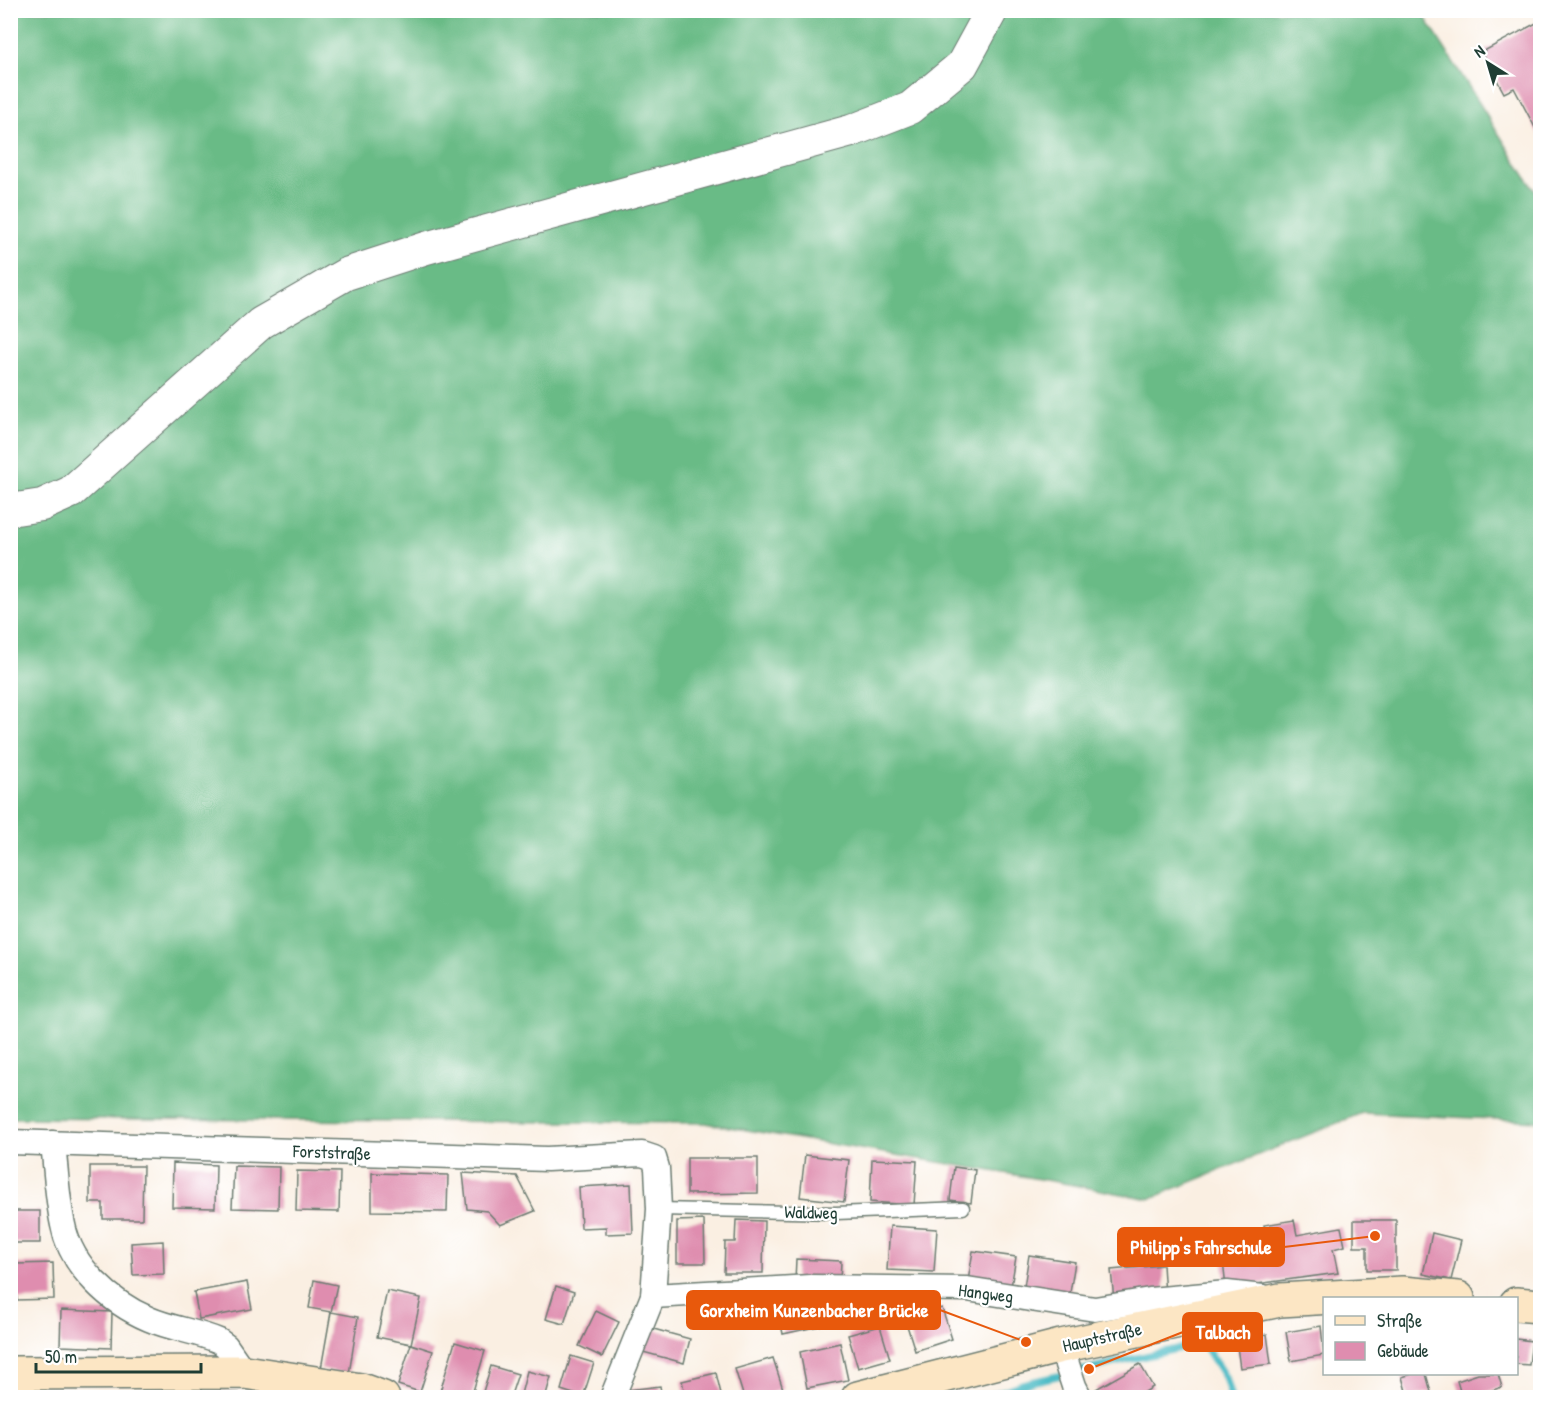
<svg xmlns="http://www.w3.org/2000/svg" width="1551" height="1408" font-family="'Patrick Hand',sans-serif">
	<rect width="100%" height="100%" fill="#fff"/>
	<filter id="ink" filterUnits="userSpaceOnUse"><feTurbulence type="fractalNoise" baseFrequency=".0167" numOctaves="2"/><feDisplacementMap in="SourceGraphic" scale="12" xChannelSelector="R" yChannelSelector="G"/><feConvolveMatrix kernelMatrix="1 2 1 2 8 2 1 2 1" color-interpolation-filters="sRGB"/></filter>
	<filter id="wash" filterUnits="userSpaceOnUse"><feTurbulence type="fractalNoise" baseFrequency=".008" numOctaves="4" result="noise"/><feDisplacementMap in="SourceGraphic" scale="24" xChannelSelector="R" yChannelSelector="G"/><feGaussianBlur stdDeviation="1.35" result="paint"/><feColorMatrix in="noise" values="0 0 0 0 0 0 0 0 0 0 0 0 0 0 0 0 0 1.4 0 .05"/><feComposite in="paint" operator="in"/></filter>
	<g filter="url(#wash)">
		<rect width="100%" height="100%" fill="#faefe2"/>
		<path fill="#69bb86" stroke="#447c5d" stroke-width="1.5" d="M10,11H1421L1540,199V1121L1362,1113L1149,1199L1057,1182L705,1123L11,1118Z"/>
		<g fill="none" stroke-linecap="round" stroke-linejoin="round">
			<path stroke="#4ebcc6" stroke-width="7" d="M983,1398L1022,1384L1203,1343L1225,1377L1231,1398"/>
		</g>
		<g id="blocks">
			<g fill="#df8daf">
				<path d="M1540,21V137L1514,88L1504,93L1482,52Z"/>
				<path d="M805,1155L849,1160L844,1202L800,1197Z"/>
				<path d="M687,1158H758V1193L687,1194Z"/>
				<path d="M872,1159L917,1161L914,1205L870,1202Z"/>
				<path d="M173,1163L216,1165L215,1208L172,1207Z"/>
				<path d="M90,1166H143L142,1219H103V1203H90Z"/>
				<path d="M234,1166L279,1167L278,1209L232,1208Z"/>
				<path d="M954,1167L975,1170L971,1203L950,1200Z"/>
				<path d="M297,1171L340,1172L339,1212L296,1211Z"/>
				<path d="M372,1173L448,1175L447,1212L372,1211Z"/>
				<path d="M463,1173L517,1176L535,1211L500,1225L487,1211L467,1209Z"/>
				<path d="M631,1184L633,1233L606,1234V1227L581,1228L579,1187Z"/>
				<rect x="10" y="1211" width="30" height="32"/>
				<path d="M704,1220L705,1263H677V1221Z"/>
				<path d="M736,1220L764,1221L763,1273H724L725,1242H735Z"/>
				<path d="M1294,1220L1297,1235L1341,1227L1345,1246L1333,1249L1338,1273L1226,1288L1221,1243L1266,1238L1264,1225Z"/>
				<path d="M1354,1220H1396V1270H1367V1247H1354Z"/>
				<path d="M890,1226L937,1229L934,1272L887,1270Z"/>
				<path d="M1432,1233L1461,1240L1451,1280L1423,1274Z"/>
				<path d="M163,1241L164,1274L133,1275L131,1243Z"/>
				<path d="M973,1251L1016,1257L1011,1287L968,1281Z"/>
				<path d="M1029,1255L1075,1262L1070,1293L1024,1287Z"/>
				<path d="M796,1259L841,1261L840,1282L795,1281Z"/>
				<path d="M53,1263L54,1299L17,1300L15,1264Z"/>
				<path d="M1163,1265L1165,1295L1114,1300L1111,1270Z"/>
				<path d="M314,1280L337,1285L331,1312L358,1317L349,1374L321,1369L331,1312L309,1308Z"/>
				<path d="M247,1282L252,1309L199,1319L194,1292Z"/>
				<path d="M556,1286L574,1292L564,1324L546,1319Z"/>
				<path d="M387,1291L421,1298L411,1344L377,1337Z"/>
				<path d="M814,1296L820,1326L783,1334L777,1304Z"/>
				<path d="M942,1308L952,1339L915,1351L905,1319Z"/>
				<path d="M61,1310L112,1312L111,1348L60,1346Z"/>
				<path d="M596,1311L619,1322L602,1357L579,1346Z"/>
				<path d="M880,1326L890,1359L858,1368L848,1335Z"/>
				<path d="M1321,1326L1324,1355L1291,1361L1286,1332Z"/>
				<path d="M650,1328L690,1339L684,1363L643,1352Z"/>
				<path d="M1267,1334L1271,1364L1240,1368L1236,1339Z"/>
				<path d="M1516,1339L1532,1341L1529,1365L1516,1364Z"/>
				<path d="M455,1342L485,1351L471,1398H438Z"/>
				<path d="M840,1343L848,1380L807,1388L800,1352Z"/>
				<path d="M411,1344L433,1351L420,1392L398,1385Z"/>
				<path d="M571,1356L594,1363L583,1397L561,1390Z"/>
				<path d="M773,1358L783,1389L756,1398H744L735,1369Z"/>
				<path d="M1140,1364L1153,1387L1140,1395L1142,1398H1101L1096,1389Z"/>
				<path d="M491,1366L518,1374L510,1398H481Z"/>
				<path d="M527,1371L551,1377L545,1398H520Z"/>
				<path d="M716,1373L722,1398H686L682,1381Z"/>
				<path d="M1412,1374H1426L1431,1392L1408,1398L1402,1377Z"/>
				<path d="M1478,1374H1498L1502,1387L1469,1398H1462L1457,1381Z"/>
				<path d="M660,1386L662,1398H627L628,1390Z"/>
				<path d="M212,1392L239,1393V1398H212Z"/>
			</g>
		</g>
	</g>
	<g filter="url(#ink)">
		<use href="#blocks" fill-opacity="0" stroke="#6c7b71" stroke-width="1.5"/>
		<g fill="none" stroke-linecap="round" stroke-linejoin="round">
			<g stroke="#6c7b71" stroke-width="15">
				<path id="service" d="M659,1209L836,1213L963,1208"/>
			</g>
			<g stroke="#6c7b71" stroke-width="27">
				<g id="minor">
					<path d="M10,1142L547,1159L642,1154L654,1158L657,1168L659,1209L653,1296L612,1398"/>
					<path d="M53,1143C56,1170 57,1198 63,1225C71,1267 111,1303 149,1319C172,1329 196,1331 219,1341L226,1346L244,1372"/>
					<path d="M653,1296L810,1287L967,1289L1095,1309L1150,1300L1227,1293L1263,1297"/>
					<path d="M1061,1346L1074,1386L1080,1398"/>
				</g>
			</g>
			<g stroke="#6c7b71" stroke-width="34">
				<path id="tertiary" d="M10,510L42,505L71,492L261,323L346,274L426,248L851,131L910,108L962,65L992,10"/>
			</g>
			<g stroke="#6c7b71" stroke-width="36">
				<g id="secondary">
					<path d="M1516,1304L1540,1306"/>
					<path d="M10,1373L244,1372L361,1390L383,1398"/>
					<path d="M858,1398L1061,1346L1280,1300L1402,1293L1458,1298"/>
				</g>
			</g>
			<use href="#service" stroke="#fff" stroke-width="12"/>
			<use href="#minor" stroke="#fff" stroke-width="24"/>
			<use href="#tertiary" stroke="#fff" stroke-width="32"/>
			<use href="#secondary" stroke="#fce6c4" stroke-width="33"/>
		</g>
	</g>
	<g text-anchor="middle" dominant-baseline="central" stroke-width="4.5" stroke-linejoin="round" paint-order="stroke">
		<g font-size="18" fill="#1f3d34" stroke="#fff">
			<text transform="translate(332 1152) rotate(2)">Forststraße</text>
			<text transform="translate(811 1212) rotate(1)">Waldweg</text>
			<text transform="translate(986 1293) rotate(7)">Hangweg</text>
			<text transform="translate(1102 1337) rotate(-13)">Hauptstraße</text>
		</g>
	</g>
	<path fill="none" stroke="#e8590c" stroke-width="2" d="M1375 1236L1284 1247M1026 1342L940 1310M1089 1369L1183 1332"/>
	<g fill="#e8590c" stroke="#fff" stroke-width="2">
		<circle cx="1375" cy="1236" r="6"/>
		<circle cx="1026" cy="1342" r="6"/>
		<circle cx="1089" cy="1369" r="6"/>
	</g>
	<g fill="#e8590c" stroke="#e8590c" stroke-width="2">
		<rect x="1118" y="1228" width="166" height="38" rx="6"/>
		<rect x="687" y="1291" width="253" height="38" rx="6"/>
		<rect x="1183" y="1313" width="79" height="38" rx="6"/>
	</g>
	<g font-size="20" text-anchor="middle" font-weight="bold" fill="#fff">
		<text x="1201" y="1254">Philipp's Fahrschule</text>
		<text x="814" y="1317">Gorxheim Kunzenbacher Brücke</text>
		<text x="1223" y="1339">Talbach</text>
	</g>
	<rect width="1551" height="1408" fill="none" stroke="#fff" stroke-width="36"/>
	<rect x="1323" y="1297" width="195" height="78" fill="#ffffff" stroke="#a5b1ae" stroke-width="1.5"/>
	<rect x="1335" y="1316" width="30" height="9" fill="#fce6c4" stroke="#a5b1ae" stroke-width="1.5"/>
	<text x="1377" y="1327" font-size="18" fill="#1f3d34">Straße</text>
	<rect x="1335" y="1342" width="30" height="18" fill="#df8daf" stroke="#a5b1ae" stroke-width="1.5"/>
	<text x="1377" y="1357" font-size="18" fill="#1f3d34">Gebäude</text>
	<g transform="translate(1488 63) rotate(323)" stroke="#ffffff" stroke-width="4.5" paint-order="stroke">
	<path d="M0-4.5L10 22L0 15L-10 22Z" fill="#1f3d34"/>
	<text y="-9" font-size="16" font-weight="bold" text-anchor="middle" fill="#1f3d34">N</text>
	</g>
	<path d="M36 1363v9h165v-9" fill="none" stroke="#1f3d34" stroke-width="3"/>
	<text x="45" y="1363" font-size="18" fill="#1f3d34" stroke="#ffffff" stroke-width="4.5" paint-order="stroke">50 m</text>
</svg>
